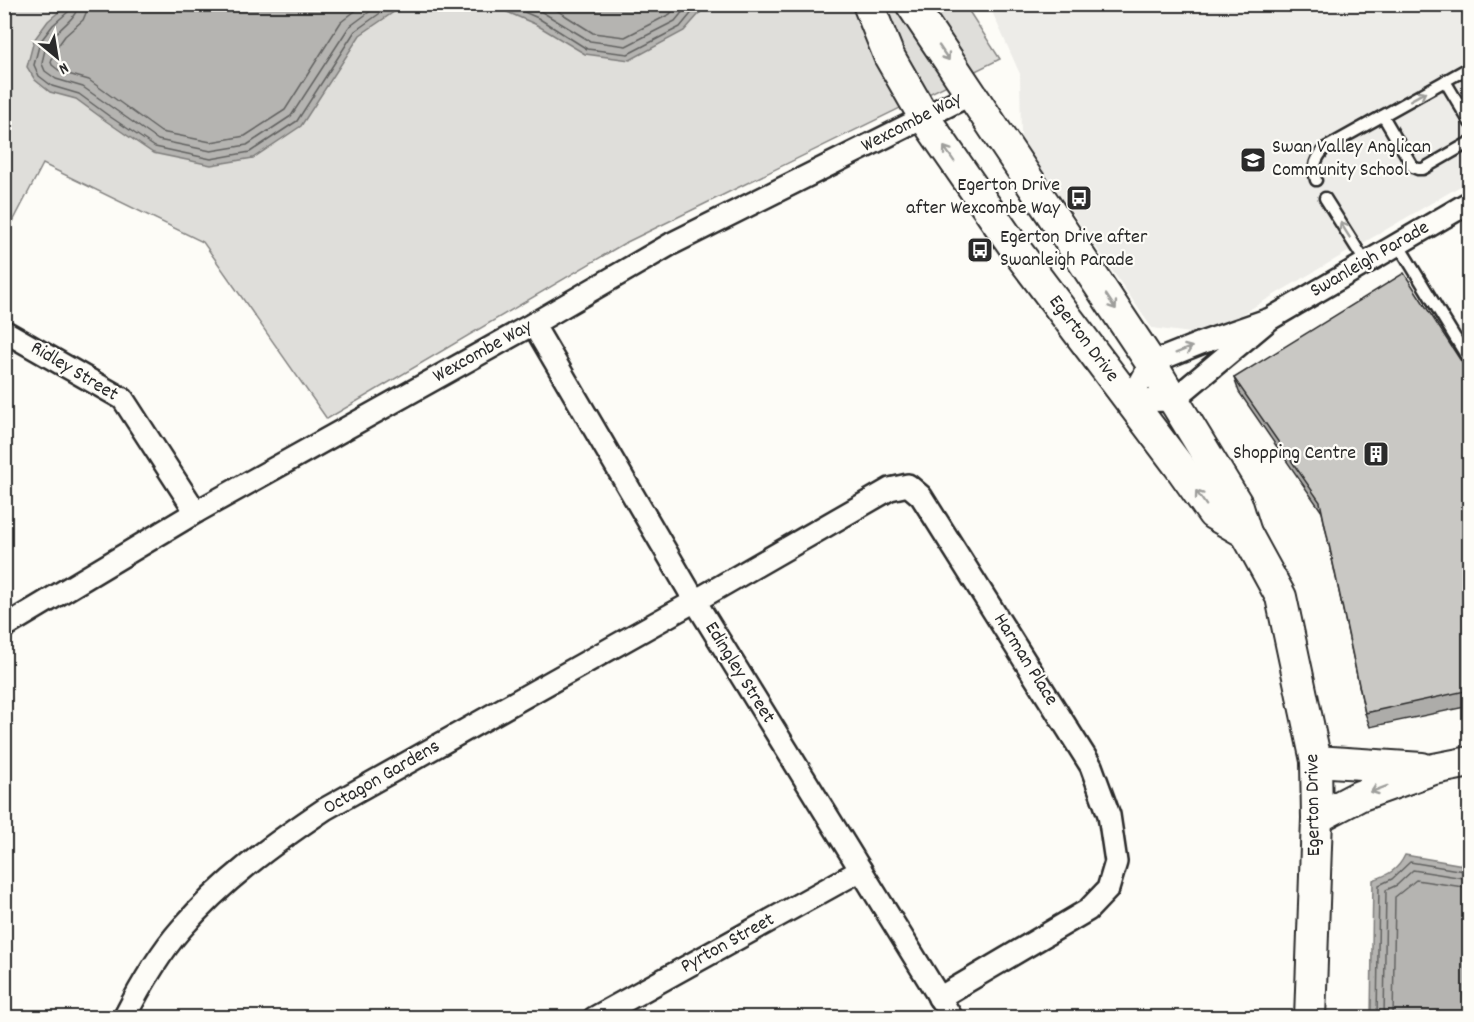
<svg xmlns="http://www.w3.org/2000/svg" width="1474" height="1022" font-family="Dekko,sans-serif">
	<rect width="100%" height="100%" fill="#fdfcf7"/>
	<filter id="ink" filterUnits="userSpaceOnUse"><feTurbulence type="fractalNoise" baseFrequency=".0167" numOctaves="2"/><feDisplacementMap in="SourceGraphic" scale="12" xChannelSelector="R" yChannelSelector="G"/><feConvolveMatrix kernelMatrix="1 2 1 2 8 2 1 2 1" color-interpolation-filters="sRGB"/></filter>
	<g filter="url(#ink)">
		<path fill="#edece8" d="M989,5H1469V181L1206,335L1152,328L1021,139L1020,74Z"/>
		<path fill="#dfdeda" stroke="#858482" stroke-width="1.5" d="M5,5H965L1000,59L623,244L327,419L203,242L43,164L5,237Z"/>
		<g fill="#b5b4b1" stroke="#7e7d7b" stroke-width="1.5">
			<path d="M67,5V4L404,5L360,35L301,126L253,158L211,165L153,153L106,121L76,99L50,92L35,80L27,67L34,40L48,21Z"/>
			<path d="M491,5H707L684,31L630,60L585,54L535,24Z"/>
			<path d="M1405,855L1469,866V1017H1371L1373,880C1388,875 1398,870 1405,855Z"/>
		</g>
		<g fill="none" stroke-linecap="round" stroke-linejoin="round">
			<g stroke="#626261" stroke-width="1.5">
				<path d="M70,4L69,11L53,25L40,42L34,65L39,76L52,86L79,94L109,116L155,147L211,159L250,152L297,121L355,31L393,4"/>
				<path d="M78,4C77,21 54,30 47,45C44,51 43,58 42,64L45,71L56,79L83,87L158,140L211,151L247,145L291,116L349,27L380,4"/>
				<path d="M87,4L86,13L83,20L65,36L55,50L51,62L52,65L61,72L89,80L161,132L211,142L245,136L285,110L341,22L364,4"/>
				<path d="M506,4L538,18L587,49L628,54L680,27L699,4"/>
				<path d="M525,4L542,12L590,41L626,46L675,21L689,4"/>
				<path d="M547,4L593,33L625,37L670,14L678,4"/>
				<path d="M1377,1018L1379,885L1392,879L1410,862L1470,872"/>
				<path d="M1384,1018L1386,890L1397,885L1413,870L1470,879"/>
				<path d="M1393,1018L1395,897L1416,880L1470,888"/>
			</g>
			<g stroke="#2b2b2b" stroke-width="15">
				<g id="lane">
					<path d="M1445,81L1470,123"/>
					<path d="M1383,116L1413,167L1418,169H1423L1470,142"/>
					<path d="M1316,180C1312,167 1316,158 1325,148L1470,67"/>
					<path d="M1325,198L1366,263"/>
					<path d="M1398,244L1470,362"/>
				</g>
			</g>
			<g stroke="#2b2b2b" stroke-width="26">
				<g id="street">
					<path d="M1270,319L1201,343L1151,363L1130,401L1173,400L1270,319L1470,202"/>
					<path d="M533,324L695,601L952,1018"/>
					<path d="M4,331L123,399L196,512"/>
					<path d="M4,627L196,512L533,324L671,244L971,94"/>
					<path d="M124,1018C140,987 158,955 181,929C222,881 273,844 325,809L695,601L890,489L908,485L921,496L1091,766L1109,815L1116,862L1108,889L1088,910L939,998"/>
					<path d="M594,1018L861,870"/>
				</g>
			</g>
			<g stroke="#2b2b2b" stroke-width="34">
				<g id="secondary">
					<path d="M868,4L889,56L924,117L1017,251L1179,466L1213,514L1246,533"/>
					<path d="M911,4L1151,363L1237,504L1246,533L1281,597L1316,761L1317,818L1310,1018"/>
					<path d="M1316,761L1422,768"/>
					<path d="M1317,818L1359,796L1434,769L1470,762"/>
				</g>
			</g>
			<use href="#lane" stroke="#fdfcf7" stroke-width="10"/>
			<use href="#street" stroke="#fdfcf7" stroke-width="21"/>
			<use href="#secondary" stroke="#fdfcf7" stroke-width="30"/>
		</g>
		<path fill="#adaca9" stroke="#2b2b2b" stroke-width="1.5" d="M1470,375V706L1370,727L1365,713L1322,512L1239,392L1234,378Z"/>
		<path fill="#c9c8c4" stroke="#2b2b2b" stroke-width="1.5" d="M1404,273L1470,375V690L1365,713L1320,502L1234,378Z"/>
		<defs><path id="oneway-shaft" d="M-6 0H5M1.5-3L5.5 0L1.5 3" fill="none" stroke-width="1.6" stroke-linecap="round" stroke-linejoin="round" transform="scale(1.5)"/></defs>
		<g stroke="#9e9e9b">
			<use href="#oneway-shaft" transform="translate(944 53) rotate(56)"/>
			<use href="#oneway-shaft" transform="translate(1418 96) rotate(-29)"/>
			<use href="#oneway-shaft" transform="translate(949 154) rotate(-125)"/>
			<use href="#oneway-shaft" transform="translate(1345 230) rotate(-122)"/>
			<use href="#oneway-shaft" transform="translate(1111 302) rotate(56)"/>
			<use href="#oneway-shaft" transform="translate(1184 350) rotate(-22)"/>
			<use href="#oneway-shaft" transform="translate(1201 498) rotate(-125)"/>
			<use href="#oneway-shaft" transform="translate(1379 789) rotate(160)"/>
		</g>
	</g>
	<defs>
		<g id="school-square" transform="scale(1.35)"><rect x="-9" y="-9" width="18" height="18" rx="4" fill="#2b2b2b" stroke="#fdfcf7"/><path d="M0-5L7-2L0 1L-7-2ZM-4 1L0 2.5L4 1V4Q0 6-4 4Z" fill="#fff"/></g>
		<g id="bus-square" transform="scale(1.35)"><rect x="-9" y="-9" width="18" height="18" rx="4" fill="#2b2b2b" stroke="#fdfcf7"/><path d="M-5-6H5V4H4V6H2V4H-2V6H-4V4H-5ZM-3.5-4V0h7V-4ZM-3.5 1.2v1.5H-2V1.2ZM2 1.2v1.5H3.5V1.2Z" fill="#fff"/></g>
		<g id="building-square" transform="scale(1.35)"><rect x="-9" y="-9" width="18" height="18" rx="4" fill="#2b2b2b" stroke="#fdfcf7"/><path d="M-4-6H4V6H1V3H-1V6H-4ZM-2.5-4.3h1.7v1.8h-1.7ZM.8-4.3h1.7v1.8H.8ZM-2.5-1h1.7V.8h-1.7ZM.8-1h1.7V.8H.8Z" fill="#fff"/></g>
	</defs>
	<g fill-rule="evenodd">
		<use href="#school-square" x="1253" y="160"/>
		<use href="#bus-square" x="1079" y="198"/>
		<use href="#bus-square" x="980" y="250"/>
		<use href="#building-square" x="1376" y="454"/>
	</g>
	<g text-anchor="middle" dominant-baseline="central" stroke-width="4.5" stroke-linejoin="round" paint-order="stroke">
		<g font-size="20" fill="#2b2b2b" stroke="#fdfcf7">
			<text transform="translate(912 123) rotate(-27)">Wexcombe Way</text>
			<text transform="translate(1370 260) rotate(-30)">Swanleigh Parade</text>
			<text transform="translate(1083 339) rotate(53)">Egerton Drive</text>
			<text transform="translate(483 352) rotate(-29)">Wexcombe Way</text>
			<text transform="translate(74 372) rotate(31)">Ridley Street</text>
			<text transform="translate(1025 660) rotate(58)">Harman Place</text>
			<text transform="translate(739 673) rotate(58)">Edingley Street</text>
			<text transform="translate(382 778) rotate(-30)">Octagon Gardens</text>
			<text transform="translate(1314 805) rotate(-91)">Egerton Drive</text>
			<text transform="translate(728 944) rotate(-29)">Pyrton Street</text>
		</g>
		<g font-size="20" fill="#2b2b2b" stroke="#fdfcf7" text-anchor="start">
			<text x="1272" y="148">Swan Valley Anglican<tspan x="1272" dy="23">Community School</tspan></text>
			<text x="1060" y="186" text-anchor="end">Egerton Drive<tspan x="1060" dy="23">after Wexcombe Way</tspan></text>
			<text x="1000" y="238">Egerton Drive after<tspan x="1000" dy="23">Swanleigh Parade</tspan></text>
			<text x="1356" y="454" text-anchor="end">Shopping Centre</text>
		</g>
	</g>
	<rect width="1474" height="1022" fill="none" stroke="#fdfcf7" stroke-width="24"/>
	<rect x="12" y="12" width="1450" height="998" fill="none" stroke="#2b2b2b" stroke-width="2" filter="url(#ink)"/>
	<g transform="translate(57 57) rotate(150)" stroke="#fdfcf7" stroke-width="4.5" paint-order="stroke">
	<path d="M0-4.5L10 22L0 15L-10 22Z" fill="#2b2b2b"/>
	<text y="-9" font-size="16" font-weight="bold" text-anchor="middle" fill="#2b2b2b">N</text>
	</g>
</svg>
